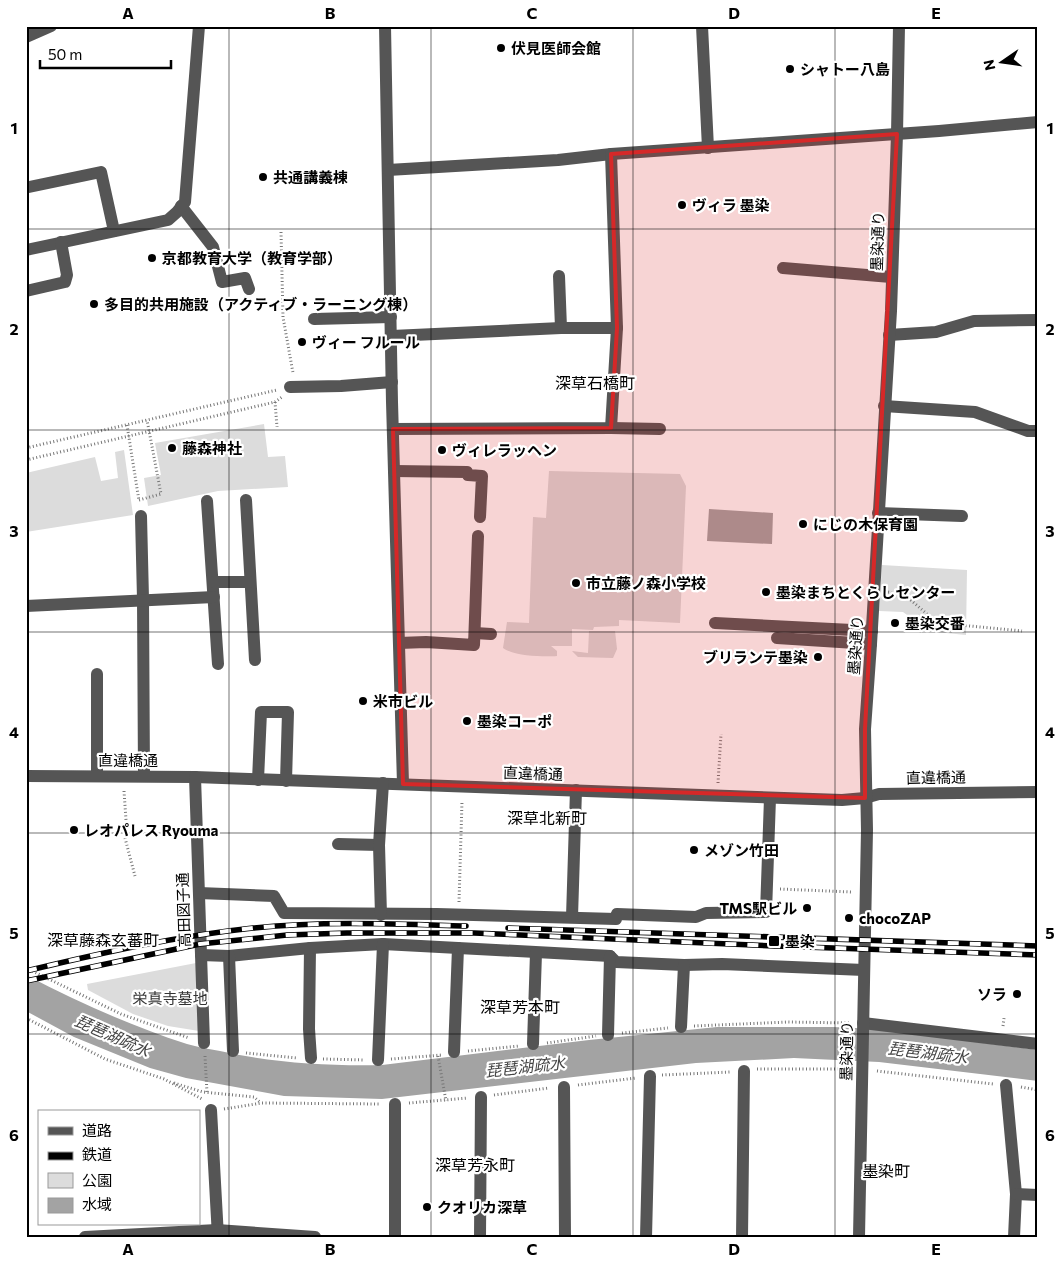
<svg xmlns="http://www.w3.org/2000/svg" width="1064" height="1263" font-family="Commissioner,'Noto Sans JP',sans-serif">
	<rect width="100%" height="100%" fill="#fff"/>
	<g fill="#dcdcdc">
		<path d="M264,424L268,457L285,456L288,487L218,491L148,506L144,478L161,475L155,443Z"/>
		<path d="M124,450L133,515L26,532V473L95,457L101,481L118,478L115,452Z"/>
		<path d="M549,471L680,474L686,486L680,623L619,620V626L594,627L593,630L572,629V646H551L557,651V656C543,657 514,656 503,648L507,622L529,623L533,517L546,518Z"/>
		<path d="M882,565L967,570L966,635L936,632L918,625L917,630L910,629V617L903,612L879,611Z"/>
		<path d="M589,631H615L617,649L613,658L578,657L572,651L588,653Z"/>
		<path d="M196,963L199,1031L168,1026L133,1014L88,990L87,984Z"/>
	</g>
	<g fill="#a3a3a3">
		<path d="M709,509L773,513L772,544L707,541Z"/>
		<path d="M26,975C78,1002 131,1026 187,1044C197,1047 209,1049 220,1051C274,1063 327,1066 382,1065L589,1040L717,1027H833L878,1029L1038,1050V1081L879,1062L794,1058L696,1063L382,1099L284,1096L186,1078L150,1068L74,1037L26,1011Z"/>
	</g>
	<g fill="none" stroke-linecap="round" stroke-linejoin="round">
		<g stroke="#777" stroke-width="3" stroke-dasharray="1 2.5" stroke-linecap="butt">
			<path d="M281,232L283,317L293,373"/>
			<path d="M275,402L277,427"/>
			<path d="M127,425L139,501"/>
			<path d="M26,448L277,390"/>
			<path d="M26,460L275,402L282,397"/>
			<path d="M139,500L161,494L147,420"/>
			<path d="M888,592L906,596L934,620L949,624L1022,631"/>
			<path d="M718,783L721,734"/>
			<path d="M124,791L126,820"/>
			<path d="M125,838L135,876"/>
			<path d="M780,889L851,892"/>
			<path d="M459,902L462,801"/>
			<path d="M26,968L121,1014L189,1038"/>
			<path d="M26,1018L105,1059L164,1079L202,1099"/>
			<path d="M694,1026L788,1022L850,1023"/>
			<path d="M1003,1026L1004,1018"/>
			<path d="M622,1033L668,1028"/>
			<path d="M547,1043L596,1036"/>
			<path d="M468,1051L519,1046"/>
			<path d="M246,1053L297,1058"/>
			<path d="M205,1056L207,1093"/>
			<path d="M438,1056L446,1101"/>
			<path d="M323,1059L365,1060"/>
			<path d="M391,1059L442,1055"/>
			<path d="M757,1069H848"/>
			<path d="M877,1071L993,1084"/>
			<path d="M662,1075L731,1072"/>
			<path d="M174,1083L203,1092L254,1097L261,1103"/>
			<path d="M578,1085L636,1078"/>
			<path d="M1021,1087L1038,1090"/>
			<path d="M494,1095L549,1088"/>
			<path d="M409,1103L468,1098"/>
			<path d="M224,1109L262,1103L380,1104"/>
		</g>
		<g stroke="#555" stroke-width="12">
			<path d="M385,26L392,402L403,784"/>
			<path d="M702,26L708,148"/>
			<path d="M26,37L51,26"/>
			<path d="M388,170L558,160L611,154L939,131L1038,122"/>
			<path d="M29,187L101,172L114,231"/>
			<path d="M181,206L213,247L222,282L245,278L249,289"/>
			<path d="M26,250L168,220L177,212L185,202L199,26"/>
			<path d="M783,268L891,277"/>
			<path d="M559,276L561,328"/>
			<path d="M26,291L65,282L67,275L61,242"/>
			<path d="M314,319L391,317"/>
			<path d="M889,335L936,332L974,321L1038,320"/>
			<path d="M392,336L561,328H617"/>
			<path d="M290,387L341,386L392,382"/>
			<path d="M884,406L975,412L1028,431H1038"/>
			<path d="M611,428L660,429"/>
			<path d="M393,429L611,428L617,328L611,154"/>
			<path d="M394,471L467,472L468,475L482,476L480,517"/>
			<path d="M246,500L255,660"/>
			<path d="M207,501L218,664"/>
			<path d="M878,513L962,516"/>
			<path d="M141,516L143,599L144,776"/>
			<path d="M213,582H250"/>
			<path d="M26,606L214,597"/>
			<path d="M715,623L872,631"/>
			<path d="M475,633L491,634"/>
			<path d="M777,638L871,644"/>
			<path d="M399,643L426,642L474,645L478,536"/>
			<path d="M97,674V776"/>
			<path d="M26,776L195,777L842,800L865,798L879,794L1038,792"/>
			<path d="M195,777L204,1043"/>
			<path d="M258,780L261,712H288L286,781"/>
			<path d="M338,844L379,845"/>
			<path d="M199,893L274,896L284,913L437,914L616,919L617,914L696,917L706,913L766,912L770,798"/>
			<path d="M381,915L379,845L383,783"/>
			<path d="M572,917L576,790"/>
			<path d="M310,948L309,1029L311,1058"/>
			<path d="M201,955L229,956L310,948L383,944L610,956L616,962L684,965L722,964L864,970"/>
			<path d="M229,956L233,1051"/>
			<path d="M863,1023L1038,1044"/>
			<path d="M681,1027L684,965"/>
			<path d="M608,1035L610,956"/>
			<path d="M533,1044L536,953"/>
			<path d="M454,1052L458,948"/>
			<path d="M378,1060L383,944"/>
			<path d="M1006,1085L1016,1194L1014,1237"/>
			<path d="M564,1087L565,1237"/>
			<path d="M211,1110L218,1237"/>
			<path d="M1016,1194L1038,1195"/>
			<path d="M85,1237L217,1230L315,1237"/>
			<path d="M395,1237V1104"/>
			<path d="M480,1237L481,1097"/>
			<path d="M646,1237L650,1076"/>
			<path d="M742,1237L744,1071"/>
			<path d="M859,1237L867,830L865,729L871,644L891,311L897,134L899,26"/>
		</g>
		<g stroke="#000" stroke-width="5.5">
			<g id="rail">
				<path d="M508,928L1038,946"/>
				<path d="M26,971C101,953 177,936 253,928C324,921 395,924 466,926"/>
				<path d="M26,981L200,944L287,935L347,933H474L774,946L1038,955"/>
			</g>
		</g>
		<use href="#rail" stroke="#fff" stroke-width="4" stroke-dasharray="11" stroke-linecap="butt"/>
	</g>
	<path fill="#d62828" fill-opacity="0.2" stroke="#d62828" stroke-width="4" stroke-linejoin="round" d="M897,134L865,729V798L403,784L393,429L611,428L617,328L611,154Z"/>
	<path fill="none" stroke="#000" stroke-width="1" stroke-opacity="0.55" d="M229,26V1237M431,26V1237M633,26V1237M835,26V1237M26,229H1038M26,430H1038M26,632H1038M26,833H1038M26,1034H1038"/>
	<g fill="#000" stroke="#fff" stroke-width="2">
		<circle cx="501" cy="48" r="5"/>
		<circle cx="790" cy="69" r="5"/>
		<circle cx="263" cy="177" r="5"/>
		<circle cx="682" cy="205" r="5"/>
		<circle cx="152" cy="258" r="5"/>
		<circle cx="94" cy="304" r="5"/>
		<circle cx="302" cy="342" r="5"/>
		<circle cx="172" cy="448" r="5"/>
		<circle cx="442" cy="450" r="5"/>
		<circle cx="803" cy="524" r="5"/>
		<circle cx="576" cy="583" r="5"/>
		<circle cx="766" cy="592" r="5"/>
		<circle cx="895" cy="623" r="5"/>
		<circle cx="818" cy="657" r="5"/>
		<circle cx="363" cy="701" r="5"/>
		<circle cx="467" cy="721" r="5"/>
		<circle cx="74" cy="830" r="5"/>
		<circle cx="694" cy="850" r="5"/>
		<circle cx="807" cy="908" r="5"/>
		<circle cx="849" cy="918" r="5"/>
		<rect x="768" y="935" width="12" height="12" rx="2.5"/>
		<circle cx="1017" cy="994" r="5"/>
		<circle cx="427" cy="1207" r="5"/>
	</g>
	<g text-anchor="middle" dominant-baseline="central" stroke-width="4.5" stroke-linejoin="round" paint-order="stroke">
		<g font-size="15" font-weight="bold" fill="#000" stroke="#fff" text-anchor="start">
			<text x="511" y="48">伏見医師会館</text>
			<text x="800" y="69">シャトー八島</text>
			<text x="273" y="177">共通講義棟</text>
			<text x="692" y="205">ヴィラ 墨染</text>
			<text x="162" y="258">京都教育大学（教育学部）</text>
			<text x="104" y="304">多目的共用施設（アクティブ・ラーニング棟）</text>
			<text x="312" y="342">ヴィー フルール</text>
			<text x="182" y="448">藤森神社</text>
			<text x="452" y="450">ヴィレラッヘン</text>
			<text x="813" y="524">にじの木保育園</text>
			<text x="586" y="583">市立藤ノ森小学校</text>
			<text x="776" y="592">墨染まちとくらしセンター</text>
			<text x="905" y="623">墨染交番</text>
			<text x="808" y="657" text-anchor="end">ブリランテ墨染</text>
			<text x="373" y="701">米市ビル</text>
			<text x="477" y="721">墨染コーポ</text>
			<text x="84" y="830">レオパレス Ryouma</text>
			<text x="704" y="850">メゾン竹田</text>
			<text x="797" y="908" text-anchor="end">TMS駅ビル</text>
			<text x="859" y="918">chocoZAP</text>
			<text x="785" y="941">墨染</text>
			<text x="1007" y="994" text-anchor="end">ソラ</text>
			<text x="437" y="1207">クオリカ深草</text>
		</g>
		<g font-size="15" fill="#000" stroke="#fff">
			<text transform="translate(877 241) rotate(-88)">墨染通り</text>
			<text transform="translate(855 645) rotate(-86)">墨染通り</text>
			<text x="128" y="760">直違橋通</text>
			<text transform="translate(533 773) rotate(2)">直違橋通</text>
			<text transform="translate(936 777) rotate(-1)">直違橋通</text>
			<text transform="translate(183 910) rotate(-92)">高田図子通</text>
			<text transform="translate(846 1051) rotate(-89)">墨染通り</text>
		</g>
		<g font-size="15" fill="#333" stroke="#fff">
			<text x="170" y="998">栄真寺墓地</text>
		</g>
		<g font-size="16" fill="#000" stroke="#fff">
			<text x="595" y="382">深草石橋町</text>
			<text x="547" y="817">深草北新町</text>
			<text x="103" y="939">深草藤森玄蕃町</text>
			<text x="520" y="1006">深草芳本町</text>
			<text x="475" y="1164">深草芳永町</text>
			<text x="886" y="1170">墨染町</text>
		</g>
		<g font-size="16" font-style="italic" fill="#444" stroke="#fff">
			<text transform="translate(113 1035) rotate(24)">琵琶湖疏水</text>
			<text transform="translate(928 1052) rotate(7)">琵琶湖疏水</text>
			<text transform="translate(525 1066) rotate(-6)">琵琶湖疏水</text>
		</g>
	</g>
	<rect width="1064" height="1263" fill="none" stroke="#ffffff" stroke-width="55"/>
	<rect x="38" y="1110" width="162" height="115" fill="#ffffff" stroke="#999999"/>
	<rect x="48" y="1127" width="25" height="8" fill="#555555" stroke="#999999"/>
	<text x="82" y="1136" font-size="15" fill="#000000">道路</text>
	<rect x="48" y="1152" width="25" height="8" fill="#000000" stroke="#999999"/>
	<text x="82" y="1160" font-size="15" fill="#000000">鉄道</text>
	<rect x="48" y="1173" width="25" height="15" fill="#dcdcdc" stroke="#999999"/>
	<text x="82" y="1186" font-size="15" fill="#000000">公園</text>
	<rect x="48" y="1198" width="25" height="15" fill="#a3a3a3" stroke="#999999"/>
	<text x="82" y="1210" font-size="15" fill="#000000">水域</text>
	<g transform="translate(1002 62) rotate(257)" stroke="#ffffff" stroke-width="4" paint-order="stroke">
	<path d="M0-4L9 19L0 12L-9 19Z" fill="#000000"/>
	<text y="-8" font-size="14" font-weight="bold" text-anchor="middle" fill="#000000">N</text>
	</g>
	<path d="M40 60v8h131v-8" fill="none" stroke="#000000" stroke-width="2.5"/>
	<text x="48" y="60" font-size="15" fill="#000000" stroke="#ffffff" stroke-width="4" paint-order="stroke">50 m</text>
	<rect x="28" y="28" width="1008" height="1208" fill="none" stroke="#000" stroke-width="2"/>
	<g font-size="16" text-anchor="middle" font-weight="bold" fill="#000">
		<text x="128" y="19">A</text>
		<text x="330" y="19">B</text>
		<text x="532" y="19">C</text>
		<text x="734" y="19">D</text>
		<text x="936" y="19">E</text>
		<text x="14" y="134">1</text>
		<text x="1050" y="134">1</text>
		<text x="14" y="335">2</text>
		<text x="1050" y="335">2</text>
		<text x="14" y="537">3</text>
		<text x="1050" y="537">3</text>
		<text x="14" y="738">4</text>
		<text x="1050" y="738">4</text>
		<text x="14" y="939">5</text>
		<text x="1050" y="939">5</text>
		<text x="14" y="1141">6</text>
		<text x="1050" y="1141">6</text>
		<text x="128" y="1255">A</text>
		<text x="330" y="1255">B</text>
		<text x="532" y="1255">C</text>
		<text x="734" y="1255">D</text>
		<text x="936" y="1255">E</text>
	</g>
</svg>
